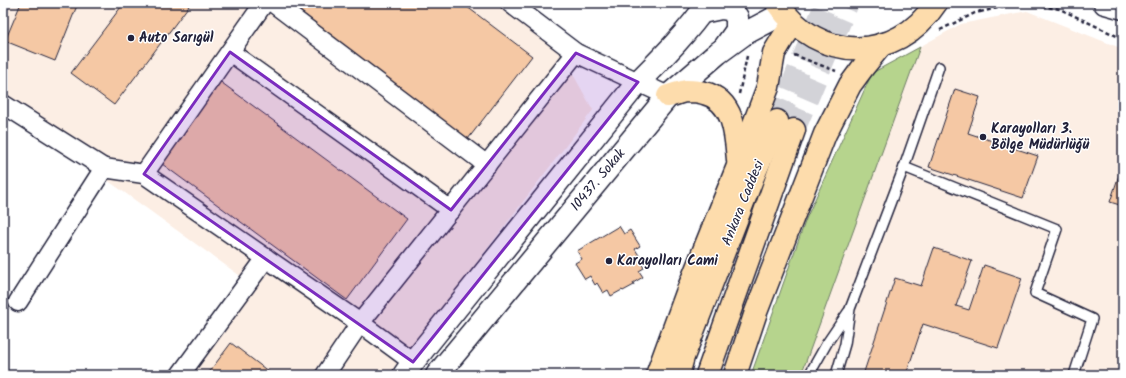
<svg xmlns="http://www.w3.org/2000/svg" width="1126" height="378" font-family="Kalam,sans-serif">
	<rect width="100%" height="100%" fill="#fff"/>
	<filter id="ink" filterUnits="userSpaceOnUse"><feTurbulence type="fractalNoise" baseFrequency=".025" numOctaves="2"/><feDisplacementMap in="SourceGraphic" scale="8" xChannelSelector="R" yChannelSelector="G"/><feConvolveMatrix kernelMatrix="1 2 1 2 8 2 1 2 1" color-interpolation-filters="sRGB"/></filter>
	<g filter="url(#ink)">
		<g fill="#fceee4">
			<path d="M3,3H533L593,110L391,375H182L250,283L3,105Z"/>
			<path d="M1027,11L1123,49V375H751L806,219L872,73L961,24Z"/>
		</g>
		<path fill="#b6d48d" stroke="#6c7b64" d="M920,47L801,375H751L806,219L872,73Z"/>
		<g fill="#f5c8a4" stroke="#22223b">
			<path d="M21,3H78L55,61L5,41Z"/>
			<path d="M124,3H191L114,105L71,73Z"/>
			<path d="M289,3H462L532,56L468,139Z"/>
			<path d="M218,80L407,219L347,300L158,161Z"/>
			<path d="M955,89L980,97L968,133L1038,156L1023,198L929,167Z"/>
			<path d="M1123,163V206L1110,202Z"/>
			<path d="M619,226L624,234L630,230L640,246L635,249L640,257L639,259L644,268L639,271L643,277L633,283L634,285L623,291L622,290L611,296L608,290L603,293L597,283L595,285L590,276L585,279L575,263L582,259L577,251Z"/>
			<path d="M934,248L972,261L956,306L969,310L984,265L1022,278L998,348L923,324L906,375H863L895,278L921,286Z"/>
			<path d="M231,343L273,375H207Z"/>
		</g>
		<g fill="none" stroke-linecap="round" stroke-linejoin="round">
			<g stroke="#d3d3d8" stroke-width="22" stroke-dasharray="22 11" stroke-linecap="butt">
				<path d="M777,121L826,3"/>
				<path d="M794,130L848,3"/>
			</g>
			<g stroke="#22223b" stroke-width="12">
				<g id="service">
					<path d="M904,167L1057,229L1035,293L1092,319L1074,375"/>
					<path d="M809,375L827,343L848,312"/>
					<path d="M836,375L845,344L850,309L904,167L939,67"/>
				</g>
			</g>
			<g stroke="#22223b" stroke-width="21">
				<g id="minor">
					<path d="M273,3L487,165"/>
					<path d="M510,3L576,53L668,96"/>
					<path d="M230,52L451,210"/>
					<path d="M3,104L104,168"/>
					<path d="M144,174L264,3"/>
					<path d="M18,302L104,168L144,174L360,323L413,362"/>
					<path d="M180,375L266,258"/>
					<path d="M325,375L360,323L576,53"/>
				</g>
			</g>
			<g stroke="#22223b" stroke-width="25">
				<g id="tertiary">
					<path d="M1105,3L1123,8"/>
					<path d="M702,12L721,8L730,9L737,17V30L725,47"/>
					<path d="M404,375L413,362L638,82C663,57 688,32 708,3"/>
					<path d="M437,375L668,96L718,53L744,34L784,13"/>
				</g>
			</g>
			<g stroke="#22223b" stroke-width="25">
				<g id="primary">
					<path d="M777,3C818,63 896,64 936,3"/>
					<path d="M668,96C673,95 680,92 686,91C692,91 698,91 704,93C734,100 736,135 738,160"/>
					<path d="M657,375L688,290L738,166L768,87L774,53L783,38L794,23"/>
					<path d="M678,375L683,357L752,179L777,121"/>
					<path d="M707,375L794,130"/>
					<path d="M735,375L756,312L825,134L850,85L864,66L882,44"/>
				</g>
			</g>
			<g stroke="#22223b" stroke-width="2.5" stroke-dasharray="4 3" stroke-linecap="butt">
				<path d="M980,12L1019,3L1060,9L1123,39"/>
				<path d="M940,30L975,13L980,12L978,3"/>
				<path d="M794,55L836,71"/>
				<path d="M739,94L747,56"/>
			</g>
			<use href="#service" stroke="#fff" stroke-width="9"/>
			<use href="#minor" stroke="#fff" stroke-width="18"/>
			<use href="#tertiary" stroke="#fff" stroke-width="22"/>
			<use href="#primary" stroke="#fddcac" stroke-width="22"/>
		</g>
	</g>
	<path fill="#7b2cbf" fill-opacity="0.2" stroke="#7b2cbf" stroke-width="3" stroke-linejoin="round" d="M230,52L451,210L576,53L638,82L413,362L144,174Z"/>
	<g fill="#22223b" stroke="#fff" stroke-width="1.5">
		<circle cx="131" cy="38" r="4"/>
		<circle cx="983" cy="137" r="4"/>
		<circle cx="609" cy="261" r="4"/>
	</g>
	<g text-anchor="middle" dominant-baseline="central" stroke-width="3" stroke-linejoin="round" paint-order="stroke">
		<g font-size="14" font-weight="bold" fill="#22223b" stroke="#fff" text-anchor="start">
			<text x="139" y="38">Auto Sarıgül</text>
			<text x="991" y="129">Karayolları 3.<tspan x="991" dy="16">Bölge Müdürlüğü</tspan></text>
			<text x="617" y="261">Karayolları Cami</text>
		</g>
		<g font-size="14" fill="#22223b" stroke="#fff">
			<text transform="translate(598 180) rotate(-50)">10437. Sokak</text>
			<text transform="translate(743 203) rotate(-68)">Ankara Caddesi</text>
		</g>
	</g>
	<rect width="1126" height="378" fill="none" stroke="#fff" stroke-width="16"/>
	<rect x="8" y="8" width="1110" height="362" fill="none" stroke="#22223b" stroke-width="1.5" filter="url(#ink)"/>
</svg>
